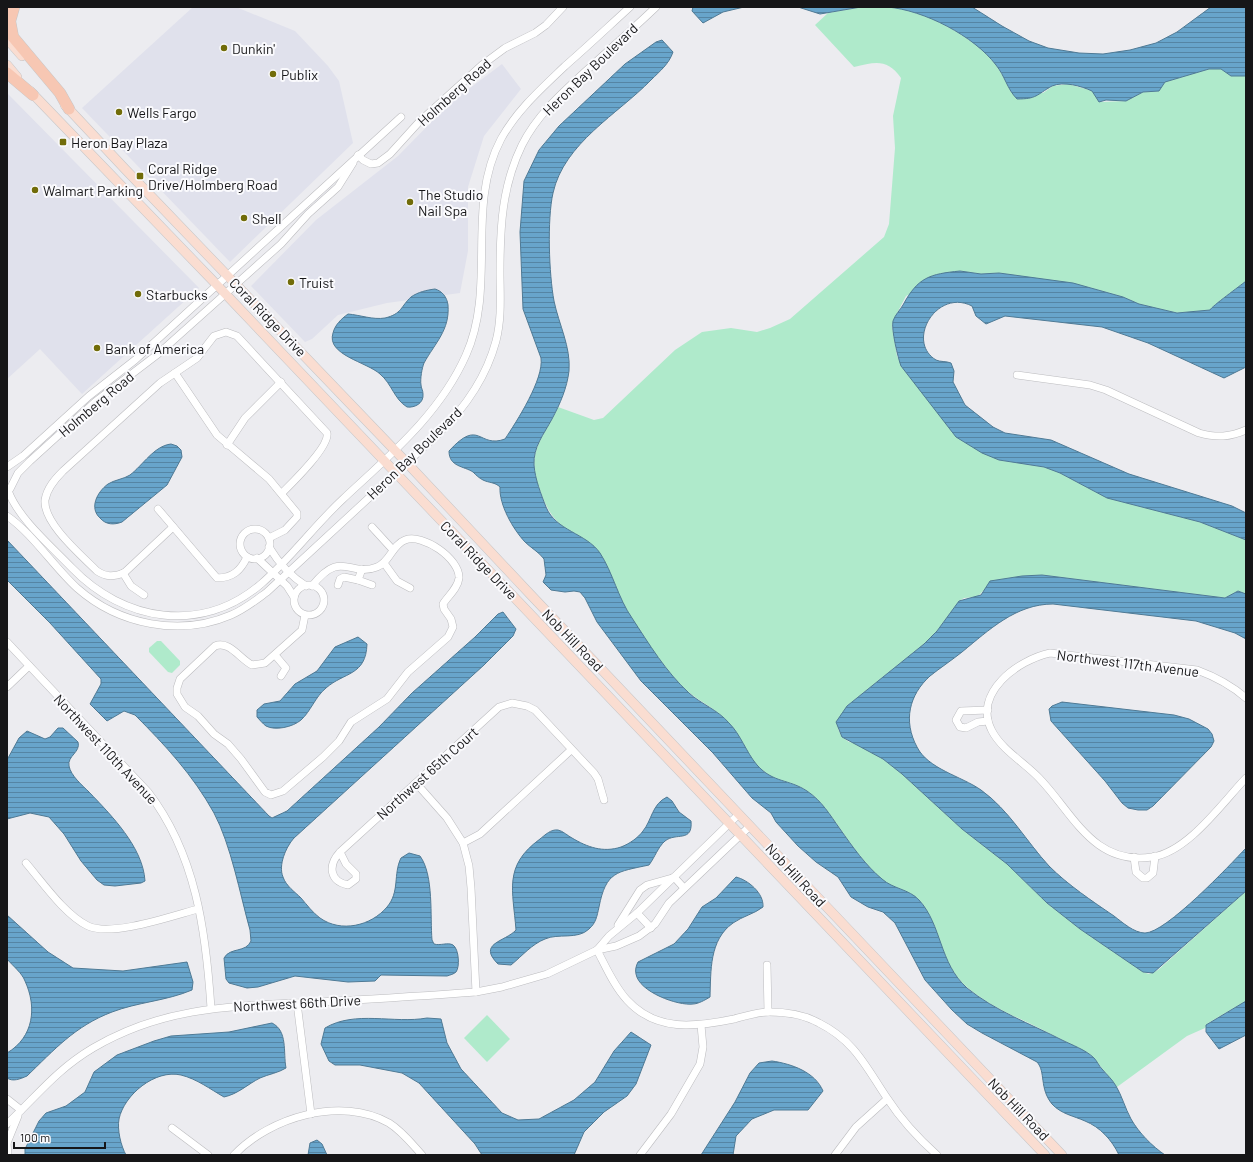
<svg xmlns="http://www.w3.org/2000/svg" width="1253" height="1162" font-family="Barlow,sans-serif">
	<defs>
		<pattern id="water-rules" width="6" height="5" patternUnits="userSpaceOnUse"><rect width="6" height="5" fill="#68a5cb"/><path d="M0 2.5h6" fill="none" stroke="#5585a4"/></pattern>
	</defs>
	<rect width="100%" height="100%" fill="#ececf0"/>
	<g fill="#e0e1ec">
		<path d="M193,7H236L295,31L328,66L339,81L353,143L230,262L82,108Z"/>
		<path d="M502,64L521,89L484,136L468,187V251L460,293L387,303L338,315L312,339L305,342L251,286L316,220L398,156L450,103Z"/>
		<path d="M7,93L199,288L82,394L40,349L7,379Z"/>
	</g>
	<g fill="#afeacb">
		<path d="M861,7C871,7 882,6 892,7C928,13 973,36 996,65C1002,73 1006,83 1011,92L1043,93L1053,86L1068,84L1093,91L1099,102L1126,101L1143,92L1159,91L1165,82L1209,69H1221L1231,76H1246V281C1240,286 1212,306 1210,310L1177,313L1139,304L1123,297L1098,290L999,273L981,274L960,271L906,296L894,319L892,326L897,356L907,374L931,402L952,432L966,443L999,460L1044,467L1060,473L1107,498L1200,522L1246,540V594L1238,591L1225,598L1042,575L983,591L977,597L964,598L959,601L937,631L924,644L847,706L838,729L842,737L849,742L856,743L883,759L902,774L962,829L1007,864L1047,903L1080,929L1143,972L1149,974L1158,970L1246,891V1001L1210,1022L1205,1028L1187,1036L1117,1087L1093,1057L1088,1053C1069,1043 1050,1034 1031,1024C1009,1014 987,1004 968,988C938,963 941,922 918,899C908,889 892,889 882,880C867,866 850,844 839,827C830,815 822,802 810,793C792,780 775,784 758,766C746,754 741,735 728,722C713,706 693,699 679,683C661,663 642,636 628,613C615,591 605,567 590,546C586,539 575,535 568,530C550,519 544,502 537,482C527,450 546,434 558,407L594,420L603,418L675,350L702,332L731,328L757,332L770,328L790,319L884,237L889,224L895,148L893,116L901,78C887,58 875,62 854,67L815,25L828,13Z"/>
		<path d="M157,641H161L180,661V665L172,673L168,672L149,652V648Z"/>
		<path d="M487,1015L510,1039L487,1062L464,1038Z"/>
	</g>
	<g fill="url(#water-rules)" stroke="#4f7a95">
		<path d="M693,7H744L723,12L703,23L692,11Z"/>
		<path d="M798,7H861L820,14Z"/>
		<path d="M887,7H972L1002,26L1029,41L1048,48L1079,53L1103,54L1130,50L1156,43L1177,32L1211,7H1246V76H1231L1221,69H1209L1165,82L1159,91L1143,92L1126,101L1106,100L1099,102L1092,91C1081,86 1064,81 1052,86C1036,95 1037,99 1017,99C1007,89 1005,76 996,65C974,36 924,10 887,7Z"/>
		<path d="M662,40L673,52C669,64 660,71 651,80C618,114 564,143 553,193C547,220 549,274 554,301C559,325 571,347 569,371C567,388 560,404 552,419C544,434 533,447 534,465C535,479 541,494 546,507C556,531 586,533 600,553C613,573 618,598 632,618C649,644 666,672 689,693C701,704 718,710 729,723C741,735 746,752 757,765C773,783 789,779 807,791C822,801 830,815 840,829C852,846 866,866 882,879C893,889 909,889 919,900C942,925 939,963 967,988C995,1011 1031,1024 1062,1040C1072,1045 1086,1050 1094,1058C1097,1061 1099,1066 1102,1069C1107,1075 1112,1079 1116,1086C1122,1096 1125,1108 1131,1119C1139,1133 1152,1146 1165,1155H1119C1112,1140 1100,1127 1085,1121C1074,1116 1061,1114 1052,1104C1039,1088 1046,1072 1037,1062L982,1033L967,1024L952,1010L925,980L895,923L883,912L868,907L851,897L838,877L816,862L798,846L776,822L771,813L752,798L713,753L641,681L597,622L585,598L580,592L574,591L565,592L551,590L543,582L546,575L544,559C539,552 531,548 525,542C513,529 499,505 500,487C495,482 489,483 483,480C479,478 476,475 473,472C464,466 449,467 449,451C480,417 478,449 505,439C517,421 544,379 541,358L523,309L520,232L524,181L539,150L559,126L625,64L656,42Z"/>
		<path d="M960,271L981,274L999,273L1073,283L1123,297L1139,304L1177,313L1210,310C1212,306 1240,286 1246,281V367L1224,378L1148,343L1102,327L1005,316L986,324L976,316L972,306C937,288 905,341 936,360C940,362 946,361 951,363L954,371L953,382L965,405L993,427L1005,433L1051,440L1129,474L1232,506L1246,513V540L1200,522L1107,498L1060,473L1044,467L999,460L982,453L956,437L901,366C898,358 891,329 893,321C895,315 900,310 903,305C918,277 930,274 960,271Z"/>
		<path d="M435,289C442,291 447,297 448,305C450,330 435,343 424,363C422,368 420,379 421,385C421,388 423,390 423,394C424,403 415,408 407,407C394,399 392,384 380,374C367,362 326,355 333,333C335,325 341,319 348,314C360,315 373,320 385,318C402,314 401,306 411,297C418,292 427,290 435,289Z"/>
		<path d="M171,444L177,446L181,450L182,457L167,485L122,522C114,525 106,525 100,518C89,508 97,492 108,484C114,480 124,479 130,475C143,465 154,446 171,444Z"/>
		<path d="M7,540L269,816L272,818L287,811L379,727L412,693L475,637L498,614L503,612L516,629L513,636L484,665L294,838C286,847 278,865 283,877C286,886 295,892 301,898C307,905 313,913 320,918C341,933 371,926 387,907C400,892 393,874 401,858L409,853L420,856C434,875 430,917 432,940L434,944C440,946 448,942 453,945C459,949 460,967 456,972C454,974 450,975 447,976L381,975L375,981L348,982L295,976L258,987L247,988L229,983L226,979L224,958C230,947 246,953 251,941L250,930C240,894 231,845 214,813C193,775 165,745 135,715L124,711L107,721L90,704L101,684V679L50,623L7,580Z"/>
		<path d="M1042,575L1225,598L1238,591L1246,594V639L1235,633L1196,621L1053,604C1016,604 989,630 962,652C952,660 940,668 930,676C909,695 903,721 917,747C928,769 961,776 981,790C1009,810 1026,841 1049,866C1068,885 1092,901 1114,916C1122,922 1134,933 1145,933C1166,933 1230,865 1246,848V891L1153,973L1143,972L1080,929L1047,903L1007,864L962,829L902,774L883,759L842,737L836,722L847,706L924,644L937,631L959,601L981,595L990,581L1022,576Z"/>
		<path d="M358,637L367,644C366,676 344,672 326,688C315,697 311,711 301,720C293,727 275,731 266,726C263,724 259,719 257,717V710L264,704L280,701L295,684L317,671L335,647Z"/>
		<path d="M1062,702L1174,715L1189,719L1208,729L1212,734L1214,741L1211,747L1153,806L1147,810H1138L1128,808L1122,803L1105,781L1051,721L1049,709L1052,706Z"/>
		<path d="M58,728H63L78,742C81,752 67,756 69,766C71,776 82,785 89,792C111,815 143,847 145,881L141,883L115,886L104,885L97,880L81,861L64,834L49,817L30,813L7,819V760L19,738L27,731L45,739L50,737Z"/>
		<path d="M667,797L672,801L679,812L691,821C693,843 676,832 665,841C658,847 655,857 649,865C617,872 606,871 599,907C597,916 596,923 589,929C578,940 558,933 545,939C532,944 522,956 511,965L498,964C477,943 505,942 516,930C513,890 503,866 540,839C545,835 551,829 558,830C563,831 568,836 572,838C587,847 603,853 621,847C629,844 638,838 643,831C652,820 652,804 667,797Z"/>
		<path d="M736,877C748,880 764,893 763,907C754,914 743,916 733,923C709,940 711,971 710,997C705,1000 698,1004 693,1004C678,1006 639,992 636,974C635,970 636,966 638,962L674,944L688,929L702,907L716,898Z"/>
		<path d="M7,915L48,952L73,968L123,971L187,962L193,982L192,990C166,1001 138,1002 112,1012C75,1026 54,1050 27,1076C20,1079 13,1082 7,1078V1053C34,1037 37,1007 25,981C22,973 13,966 7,959Z"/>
		<path d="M1246,1001V1035L1219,1049L1206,1032V1025Z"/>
		<path d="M427,1018L441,1019L447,1043L461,1069L502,1113L518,1120L539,1119L574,1100L595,1082L614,1051L631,1032L651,1045L636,1084L627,1096L604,1112L584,1132L574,1155H482L475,1144L419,1083L402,1073L360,1065H335L329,1061L321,1044L325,1028C355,1010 394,1024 427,1018Z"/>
		<path d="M272,1023C288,1031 283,1052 286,1068C278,1073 269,1074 260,1078C248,1084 238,1094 224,1097C210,1089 197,1079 181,1075C155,1069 124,1095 119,1119C117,1130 121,1146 126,1155H25V1149L39,1121L46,1113L66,1106L85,1092L94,1072L117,1055L154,1041L171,1036L229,1032Z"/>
		<path d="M772,1061C792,1064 815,1072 823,1091L808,1110H774L752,1119L736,1136L733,1155H701L735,1102L750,1073L759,1063Z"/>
		<path d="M317,1140L322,1144L327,1155H308L310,1143Z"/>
	</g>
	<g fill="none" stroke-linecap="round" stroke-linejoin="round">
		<g stroke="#bcbcbf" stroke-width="8">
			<g id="minor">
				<path d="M358,155L363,160L371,164L378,163L390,154L419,122L482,65L505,48L535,33L546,25L563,7"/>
				<path d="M175,373L217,435L269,479L297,513V517L285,530L269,538"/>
				<path d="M1017,375L1090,385L1106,390L1199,433C1217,438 1230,437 1246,430"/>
				<path d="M227,445L245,418L281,382"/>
				<path d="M7,467L23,456L89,396L135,360L401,117"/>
				<path d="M10,489L18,473L30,461L95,402L158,354L281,244L308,214L338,187L353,163"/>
				<path d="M9,493C20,520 51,546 72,568C123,621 201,635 261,584C291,558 314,526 343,499C389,456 440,414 466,355C497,286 465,207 501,139C517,110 541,89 565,66C587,47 608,27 630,7"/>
				<path d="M158,509L217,578C233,578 241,570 247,557"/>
				<path d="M7,516C32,533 54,567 77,588C119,625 180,637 231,615C245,609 256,600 267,592L438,434C465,408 486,378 496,341C502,318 500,295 500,272C500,227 502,186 522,145C537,115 562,93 587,70C610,49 634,28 656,7"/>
				<path d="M173,527L124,573C113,577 106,577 97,571C81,555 43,523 45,500C47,488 55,479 63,471L160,383L197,358L214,336L226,332L237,336L327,433C330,446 292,483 282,493"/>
				<path d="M372,527L393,550"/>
				<circle cx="255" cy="544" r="15"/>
				<path d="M269,547C278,562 292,577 306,586"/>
				<path d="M257,558L287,586L294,597"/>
				<path d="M384,563L397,581L410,588"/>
				<path d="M362,569L358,580L372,585"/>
				<path d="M123,573L131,586L144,595"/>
				<path d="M338,585L340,579L344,577L358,580"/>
				<circle cx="309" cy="600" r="15"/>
				<path d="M305,615L302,630L265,663L252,665C240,659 229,640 215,646L180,679L177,688V694L185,707L198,716L214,734L228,744L241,759L265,792L271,795L283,791L323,757L339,741L351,722L387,699L408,672L448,637L453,627L451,619L444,609L443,604C448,596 458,588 459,578C460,559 423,533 405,540C392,545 390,562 377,567C349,578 342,548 312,586"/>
				<path d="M7,642L148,792C196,854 206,932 211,1008"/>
				<path d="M275,655L286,668L281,676"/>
				<path d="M7,687L29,666"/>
				<path d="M1246,698C1231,685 1216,677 1197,670L1050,653C1018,660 972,693 992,731C1002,750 1025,763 1039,778C1073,813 1093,866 1152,857C1188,852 1222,803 1246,778"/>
				<path d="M988,710L961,711L956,720L960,727L966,728L978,722L988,721"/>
				<path d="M416,783L447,818L463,843L469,866L471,888L476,992"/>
				<path d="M463,843L480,834L571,750"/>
				<path d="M340,852L346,864L356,874V879L348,885C329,881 328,865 340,852L499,707L512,703L527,706L535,710L594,773L598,779L604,800"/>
				<path d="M1134,857L1136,872L1143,878H1147L1153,873L1155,856"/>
				<path d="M26,863C43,883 65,915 88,926C112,937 172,916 198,909"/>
				<path d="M674,877L684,888"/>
				<path d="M637,913L651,928"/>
				<path d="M618,925L640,890L647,885L672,878"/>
				<path d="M597,950C606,967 614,986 627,1000C656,1032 695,1027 734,1019C745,1016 758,1012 769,1012C786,1012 805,1015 819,1023C855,1041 866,1067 887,1098C900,1118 919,1139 937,1155"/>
				<path d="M597,950L609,936L637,913L739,814"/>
				<path d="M767,965L768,1012"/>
				<path d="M297,1003L311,1114"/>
				<path d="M7,1099L21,1110"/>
				<path d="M7,1124C37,1096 56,1070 93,1048C166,1005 237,1006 319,1002C372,999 424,996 476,992L502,987L547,974L597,950L616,946L639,936L655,924L669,903L750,826"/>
				<path d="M172,1128L208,1155"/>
				<path d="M7,1143L18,1116"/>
				<path d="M7,1143L8,1155"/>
				<path d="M234,1155C270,1117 341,1096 389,1123C402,1131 412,1144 422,1155"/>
				<path d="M640,1155L671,1114L700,1064L703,1047L701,1025"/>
				<path d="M835,1155L856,1127L887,1099"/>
			</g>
		</g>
		<g stroke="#c7c7c8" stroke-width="10">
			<g id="major">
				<path d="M7,39L22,56"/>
				<path d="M7,65L17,77"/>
				<path d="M30,91L216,284L1045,1155"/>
				<path d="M65,105L125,169L407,463L530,594L1062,1155"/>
			</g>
		</g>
		<g stroke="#c7c7c8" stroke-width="12">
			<g id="highway">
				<path d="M14,7L10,21L13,37L60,93L69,109"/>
				<path d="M7,73L33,95"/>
			</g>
		</g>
		<use href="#minor" stroke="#fff" stroke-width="7"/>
		<use href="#major" stroke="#faddd1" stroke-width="9"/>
		<use href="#highway" stroke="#f7c7b3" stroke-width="11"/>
	</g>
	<g fill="#716c09" stroke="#fafafd" stroke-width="1.5">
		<circle cx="224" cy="48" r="4"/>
		<circle cx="273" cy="74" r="4"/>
		<circle cx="119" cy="112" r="4"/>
		<rect x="59" y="138" width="8" height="8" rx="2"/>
		<rect x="136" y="172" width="8" height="8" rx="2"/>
		<circle cx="35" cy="190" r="4"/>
		<circle cx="410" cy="202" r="4"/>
		<circle cx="244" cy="218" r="4"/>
		<circle cx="291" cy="282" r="4"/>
		<circle cx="138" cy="294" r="4"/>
		<circle cx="97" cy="348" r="4"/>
	</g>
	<g text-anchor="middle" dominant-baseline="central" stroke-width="4" stroke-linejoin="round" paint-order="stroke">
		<g font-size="14" fill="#161618" stroke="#fafafd" text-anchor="start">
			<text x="232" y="48">Dunkin'</text>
			<text x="281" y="74">Publix</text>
			<text x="127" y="112">Wells Fargo</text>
			<text x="71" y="142">Heron Bay Plaza</text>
			<text x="148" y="168">Coral Ridge<tspan x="148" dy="16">Drive/Holmberg Road</tspan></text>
			<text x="43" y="190">Walmart Parking</text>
			<text x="418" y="194">The Studio<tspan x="418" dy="16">Nail Spa</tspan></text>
			<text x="252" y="218">Shell</text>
			<text x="299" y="282">Truist</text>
			<text x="146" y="294">Starbucks</text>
			<text x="105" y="348">Bank of America</text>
		</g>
		<g font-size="14" fill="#161618" stroke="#fafafd">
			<text transform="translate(590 69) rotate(-44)">Heron Bay Boulevard</text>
			<text transform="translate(454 92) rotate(-42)">Holmberg Road</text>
			<text transform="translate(268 317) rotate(46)">Coral Ridge Drive</text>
			<text transform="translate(96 404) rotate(-40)">Holmberg Road</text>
			<text transform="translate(414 453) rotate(-44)">Heron Bay Boulevard</text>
			<text transform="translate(479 560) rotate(46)">Coral Ridge Drive</text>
			<text transform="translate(573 640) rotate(46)">Nob Hill Road</text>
			<text transform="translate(1128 663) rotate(7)">Northwest 117th Avenue</text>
			<text transform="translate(106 749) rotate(47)">Northwest 110th Avenue</text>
			<text transform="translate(427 773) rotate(-42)">Northwest 65th Court</text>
			<text transform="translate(796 875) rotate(47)">Nob Hill Road</text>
			<text transform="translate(297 1003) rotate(-3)">Northwest 66th Drive</text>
			<text transform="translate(1019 1109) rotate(46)">Nob Hill Road</text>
		</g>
	</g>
	<rect width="1253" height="1162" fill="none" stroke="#161618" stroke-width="16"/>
	<path d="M14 1142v6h91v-6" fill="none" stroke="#161618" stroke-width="2"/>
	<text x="20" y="1142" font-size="12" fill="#161618" stroke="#fafafd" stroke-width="3" paint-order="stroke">100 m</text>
</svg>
